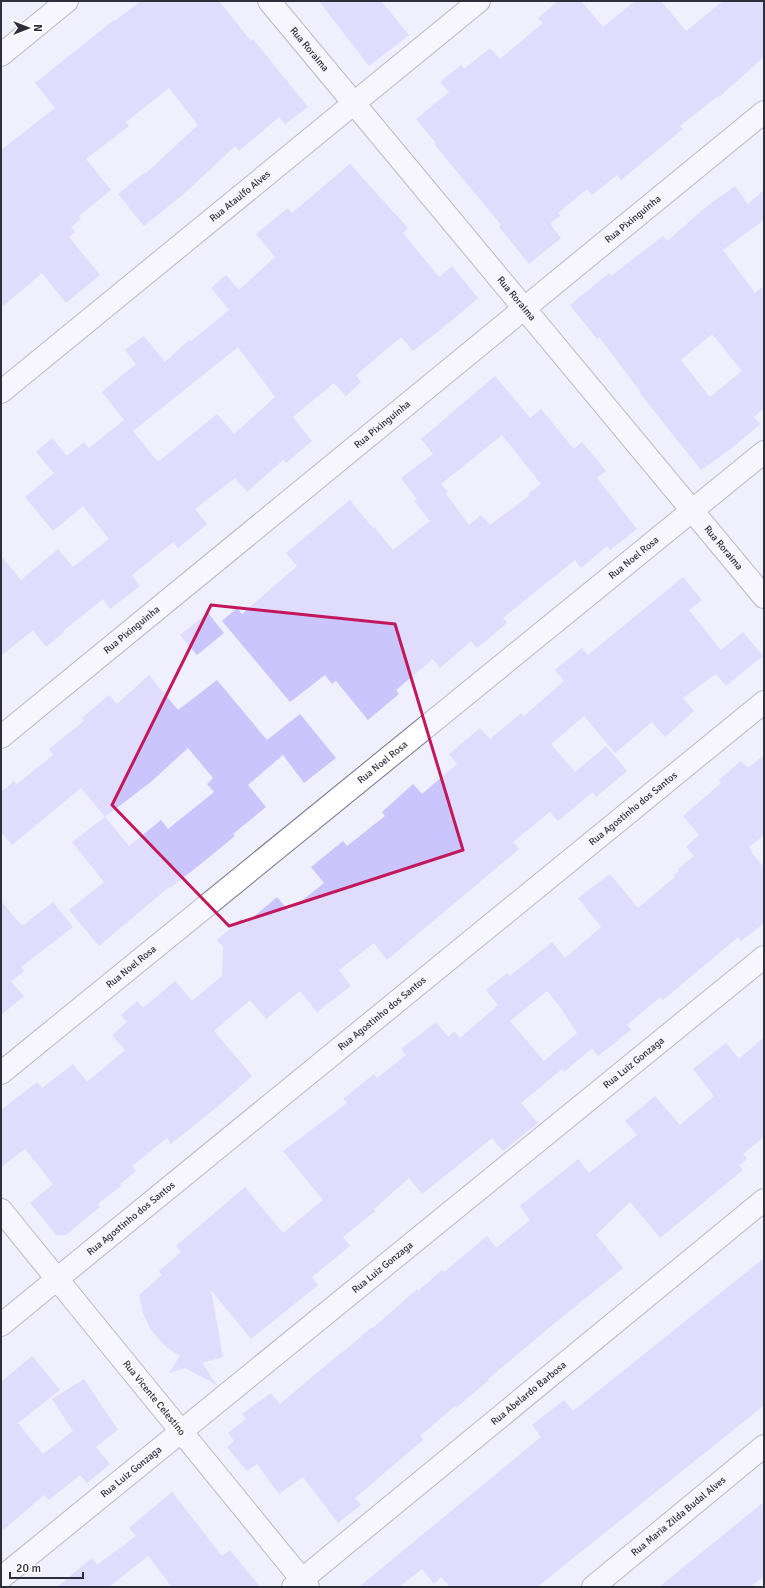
<svg xmlns="http://www.w3.org/2000/svg" width="765" height="1588" font-family="Signika,sans-serif">
	<rect width="100%" height="100%" fill="#f0effd"/>
	<g fill="#cac5fd" fill-rule="evenodd">
		<path d="M141,1H219L251,41L253,39L308,107L285,124L279,117L239,151L235,146L186,192L144,226L118,194L144,173L145,174L198,125L169,88L126,122L129,126L86,159L111,190L79,216L81,219L71,227L75,232L69,237L100,275L66,303L42,273L1,308V150L55,108L35,83L114,20L115,21Z"/>
		<path d="M319,1H381L409,35L369,66Z"/>
		<path d="M558,1H581L603,27L635,1H661L686,31L723,1H764V57L719,97L718,96L680,126L683,129L621,180L617,175L592,195L587,189L558,213L560,216L550,224L561,238L529,264L499,227L501,225L434,144L436,143L416,119L449,92L440,82L461,65L464,69L490,48L500,59L543,23L538,18Z"/>
		<path d="M350,164L408,228L403,233L439,277L452,266L478,298L450,322L413,351L401,337L356,375L361,382L346,396L334,383L293,417L312,441L286,463L283,460L247,492L235,478L195,509L207,524L178,548L173,542L132,575L140,586L110,609L103,599L63,631L64,632L46,647L33,630L1,656V556L21,580L58,549L73,567L109,539L83,506L53,531L25,497L54,473L36,452L52,438L67,456L84,442L89,448L124,420L158,462L217,414L234,434L275,397L238,347L133,431L102,392L136,364L125,350L144,336L165,362L189,340L191,341L229,310L211,288L226,275L239,290L275,257L256,234L288,208L292,213Z"/>
		<path d="M735,186L748,204L764,190V220L723,250L755,293L764,286V408L754,417L760,424L732,448L701,470L639,392L640,391L599,337L597,339L570,305L609,273L611,276L663,236L667,241L706,207ZM712,334L742,371L710,397L681,360Z"/>
		<path d="M495,376L530,418L541,409L574,449L582,442L606,471L597,478L637,529L610,550L607,546L581,568L575,560L503,618L507,623L477,648L471,641L440,668L433,659L396,690L399,694L368,720L336,681L332,684L325,675L290,702L222,621L237,608L242,614L297,566L286,553L350,500L373,528L374,527L393,550L430,521L414,501L417,499L401,478L433,454L421,439ZM502,435L541,484L528,494L530,495L490,525L481,515L469,525L446,494L448,492L441,484Z"/>
		<path d="M683,577L702,600L689,610L721,650L743,632L763,656L726,686L716,674L683,698L694,711L665,737L652,722L615,753L584,716L551,744L575,772L606,746L627,771L596,797L593,792L558,821L550,812L513,842L519,849L387,960L374,943L339,970L351,986L317,1012L300,991L266,1019L250,1000L214,1031L252,1076L217,1107L171,1144L167,1138L132,1166L136,1171L120,1184L121,1186L98,1204L100,1207L66,1235H56L30,1203L53,1184L25,1149L1,1167V1110L37,1082L42,1088L73,1064L87,1082L125,1050L112,1035L127,1022L121,1015L137,1001L143,1008L175,981L192,1001L222,976L223,947L217,940L241,919L245,924L277,897L289,911L324,883L311,867L343,841L347,846L385,816L382,812L413,784L422,794L457,764L449,754L480,728L490,739L521,713L524,716L564,681L555,670L582,648L588,655Z"/>
		<path d="M208,613L224,633L197,655L180,635Z"/>
		<path d="M149,675L178,710L217,680L267,740L300,714L336,758L304,783L283,755L248,785L266,807L233,834L235,836L202,863L170,888L169,887L99,946L69,910L104,882L72,842L105,817L81,788L12,845L1,832V792L14,781L17,784L53,755L49,749L84,721L82,718L109,695L117,704ZM188,748L213,778L207,784L214,792L168,829L161,820L129,846L105,817L152,781Z"/>
		<path d="M764,755V835L749,847L752,851L751,852L764,867V923L741,941L738,937L663,1000L660,997L627,1025L631,1030L598,1056L592,1048L564,1072L562,1069L521,1103L538,1123L503,1151L492,1138L422,1194L409,1178L373,1210L375,1211L343,1237L350,1246L312,1277L318,1285L251,1339L211,1290L223,1357L202,1363L217,1385L185,1368L169,1373L180,1356L165,1346L151,1330L143,1313L139,1295L162,1275L159,1271L181,1252L176,1246L245,1187L283,1233L323,1200L283,1151L347,1103L343,1099L374,1074L377,1078L406,1055L401,1049L436,1022L448,1037L454,1031L460,1038L498,1005L486,990L507,973L510,976L552,942L565,958L601,927L578,898L610,874L638,908L675,877L674,875L679,871L678,869L694,856L686,847L699,835L683,816L721,783L719,780L741,761L748,768ZM547,991L560,1007L577,1033L544,1061L510,1021Z"/>
		<path d="M1,901L22,926L53,902L73,927L21,967L24,971L11,982L24,996L1,1015Z"/>
		<path d="M764,1037V1137L743,1154L747,1159L739,1166L743,1170L660,1238L630,1202L596,1235L623,1268L556,1322L488,1379L489,1380L456,1408L455,1406L420,1436L423,1440L355,1498L361,1505L338,1523L303,1477L279,1494L257,1464L247,1471L227,1447L234,1441L228,1433L246,1419L242,1414L271,1393L280,1404L343,1351V1352L372,1327L373,1328L417,1289L418,1291L442,1270L444,1272L487,1236L496,1248L530,1220L520,1206L578,1159L589,1173L637,1135L625,1121L655,1096L680,1125L714,1096L693,1069L726,1043L739,1059Z"/>
		<path d="M764,1258V1405L731,1432L537,1587H450L441,1577L434,1584L422,1569L399,1587H359L541,1437L532,1425L564,1400L573,1411Z"/>
		<path d="M32,1356L60,1390L18,1423L43,1454L73,1431L52,1399L84,1379L118,1430L96,1447L110,1464L87,1483L80,1475L49,1500L44,1495L1,1532V1382Z"/>
		<path d="M172,1492L222,1556L230,1550L260,1587H172L148,1556L109,1587H57L92,1558L97,1565L136,1536L129,1528Z"/>
		<path d="M764,1502V1576L750,1587H659Z"/>
	</g>
	<g fill="none" stroke-linecap="round" stroke-linejoin="round">
		<g stroke="#747291" stroke-width="24">
			<g id="minor">
				<path id="s1" d="M269,1L764,597"/>
				<path d="M1,55L67,1"/>
				<path id="s2" d="M1,392L479,1"/>
				<path id="s3" d="M1,737L764,112"/>
				<path id="s4" d="M1,1073L764,452"/>
				<path id="s5" d="M1,1578L764,957"/>
				<path id="s6" d="M293,1587L764,1200"/>
				<path id="s7" d="M308,1587L57,1279L764,702"/>
				<path id="s8" d="M593,1587L764,1446"/>
			</g>
		</g>
		<g stroke="#747291" stroke-width="24">
			<path id="tertiary" d="M1,1210L57,1279L1,1325"/>
		</g>
		<use href="#minor" stroke="#fff" stroke-width="22"/>
		<use href="#tertiary" stroke="#fff" stroke-width="22"/>
	</g>
	<path d="M0 0H765V1588H0ZM211,605L395,624L463,850L229,926L112,805Z" fill="#f0effd" fill-opacity=".55" fill-rule="evenodd"/>
	<path fill="none" stroke="#c2185b" stroke-width="3" stroke-linejoin="round" d="M211,605L395,624L463,850L229,926L112,805Z"/>
	<g text-anchor="middle" dominant-baseline="central" stroke-width="3" stroke-linejoin="round" paint-order="stroke">
		<g font-size="10" fill="#2f2e3b" stroke="#fff">
			<text stroke="none"><textPath href="#s1" startOffset="63">Rua Roraima</textPath></text>
			<text stroke="none"><textPath href="#s2" startOffset="309">Rua Ataulfo Alves</textPath></text>
			<text stroke="none"><textPath href="#s3" startOffset="817">Rua Pixinguinha</textPath></text>
			<text stroke="none"><textPath href="#s1" startOffset="387">Rua Roraima</textPath></text>
			<text stroke="none"><textPath href="#s3" startOffset="493">Rua Pixinguinha</textPath></text>
			<text stroke="none"><textPath href="#s1" startOffset="711">Rua Roraima</textPath></text>
			<text stroke="none"><textPath href="#s4" startOffset="816">Rua Noel Rosa</textPath></text>
			<text stroke="none"><textPath href="#s3" startOffset="169">Rua Pixinguinha</textPath></text>
			<text stroke="none"><textPath href="#s4" startOffset="492">Rua Noel Rosa</textPath></text>
			<text stroke="none"><textPath href="#s7" startOffset="1141">Rua Agostinho dos Santos</textPath></text>
			<text stroke="none"><textPath href="#s4" startOffset="168">Rua Noel Rosa</textPath></text>
			<text stroke="none"><textPath href="#s7" startOffset="817">Rua Agostinho dos Santos</textPath></text>
			<text stroke="none"><textPath href="#s5" startOffset="816">Rua Luiz Gonzaga</textPath></text>
			<text stroke="none"><textPath href="#s7" startOffset="493">Rua Agostinho dos Santos</textPath></text>
			<text stroke="none"><textPath href="#s5" startOffset="492">Rua Luiz Gonzaga</textPath></text>
			<text stroke="none"><textPath href="#s6" startOffset="305">Rua Abelardo Barbosa</textPath></text>
			<text transform="translate(154 1398) rotate(51)">Rua Vicente Celestino</text>
			<text stroke="none"><textPath href="#s5" startOffset="168">Rua Luiz Gonzaga</textPath></text>
			<text stroke="none"><textPath href="#s8" startOffset="111">Rua Maria Zilda Budal Alves</textPath></text>
		</g>
	</g>
	<rect width="765" height="1588" fill="none" stroke="#2f2e3b" stroke-width="4"/>
	<g transform="translate(28 28) rotate(90)" stroke="#ffffff" stroke-width="3" paint-order="stroke">
	<path d="M0-3L7 15L0 10L-7 15Z" fill="#2f2e3b"/>
	<text y="-6" font-size="11" font-weight="bold" text-anchor="middle" fill="#2f2e3b">N</text>
	</g>
	<path d="M10 1572v6h73v-6" fill="none" stroke="#2f2e3b" stroke-width="2"/>
	<text x="16" y="1572" font-size="12" fill="#2f2e3b" stroke="#ffffff" stroke-width="3" paint-order="stroke">20 m</text>
</svg>
